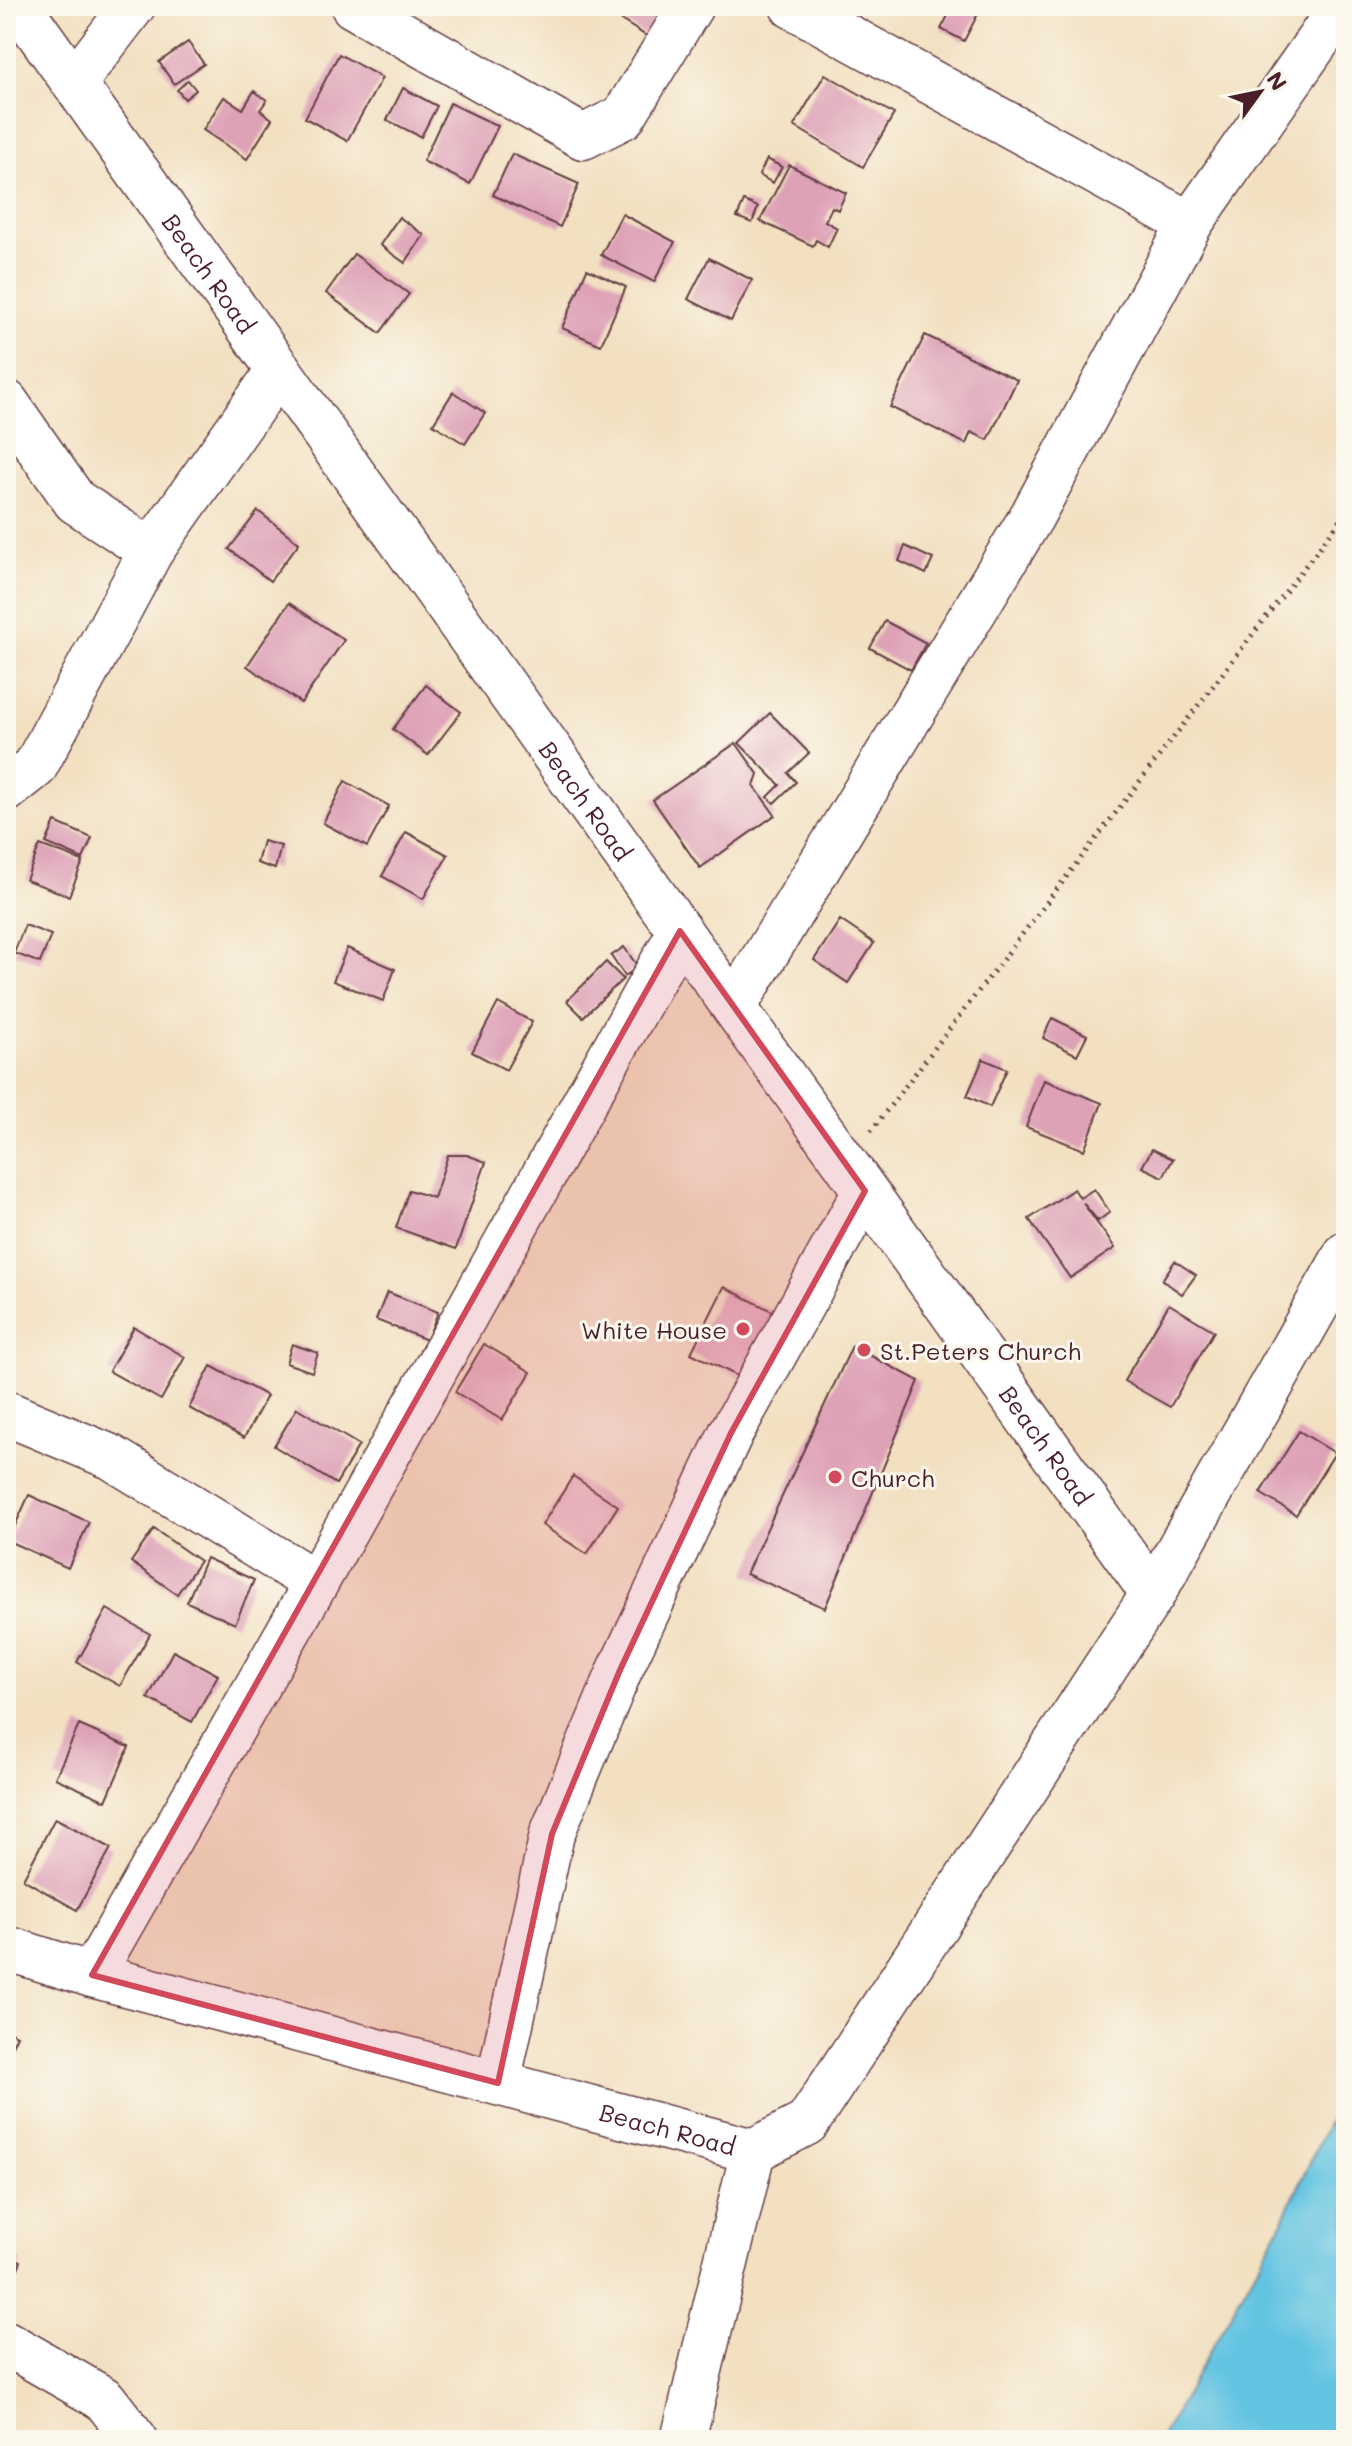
<svg xmlns="http://www.w3.org/2000/svg" width="1352" height="2446" font-family="Mali,sans-serif">
	<rect width="100%" height="100%" fill="#fbf7ec"/>
	<filter id="ink" filterUnits="userSpaceOnUse"><feTurbulence type="fractalNoise" baseFrequency=".0125" numOctaves="2"/><feDisplacementMap in="SourceGraphic" scale="16" xChannelSelector="R" yChannelSelector="G"/><feConvolveMatrix kernelMatrix="1 2 1 2 8 2 1 2 1" color-interpolation-filters="sRGB"/></filter>
	<filter id="wash" filterUnits="userSpaceOnUse"><feTurbulence type="fractalNoise" baseFrequency=".006" numOctaves="4" result="noise"/><feDisplacementMap in="SourceGraphic" scale="32" xChannelSelector="R" yChannelSelector="G"/><feGaussianBlur stdDeviation="1.8" result="paint"/><feColorMatrix in="noise" values="0 0 0 0 0 0 0 0 0 0 0 0 0 0 0 0 0 1.4 0 .05"/><feComposite in="paint" operator="in"/></filter>
	<g filter="url(#wash)">
		<rect width="100%" height="100%" fill="#f2e0c1"/>
		<path fill="#64c4e2" stroke="#577286" stroke-width="2" d="M1346,2085V2440H1160L1280,2226Z"/>
		<g id="blocks">
			<g fill="#dea2b7">
				<path d="M612,6H685L661,45L608,12Z"/>
				<path d="M953,6H982L964,41L941,29Z"/>
				<path d="M188,42L204,64L174,84L159,62Z"/>
				<path d="M339,54L382,78L347,141L305,118Z"/>
				<path d="M825,74L894,114L863,167L794,126Z"/>
				<path d="M188,80L196,90L185,99L177,90Z"/>
				<path d="M403,88L437,106L421,137L387,120Z"/>
				<path d="M254,91L267,100L260,110L272,119L247,159L203,130L224,97L243,109Z"/>
				<path d="M450,103L498,126L470,184L423,161Z"/>
				<path d="M512,154L579,184L560,227L493,195Z"/>
				<path d="M767,159L782,167L773,183L759,175Z"/>
				<path d="M789,165L846,193L838,210L832,207L825,221L837,228L828,247L816,240L813,246L760,221Z"/>
				<path d="M744,201L758,207L752,223L737,217Z"/>
				<path d="M622,214L675,242L654,282L601,255Z"/>
				<path d="M399,217L424,235L405,263L380,245Z"/>
				<path d="M354,254L409,294L380,333L326,293Z"/>
				<path d="M709,258L752,280L731,321L688,299Z"/>
				<path d="M587,269L626,287L601,345L562,328Z"/>
				<path d="M925,335L1017,380L988,440L971,432L966,444L890,407Z"/>
				<path d="M453,392L485,413L465,444L433,424Z"/>
				<path d="M258,511L299,543L270,581L229,549Z"/>
				<path d="M905,546L933,559L926,574L899,561Z"/>
				<path d="M289,603L344,640L301,703L247,666Z"/>
				<path d="M885,621L926,643L911,670L870,648Z"/>
				<path d="M426,685L461,712L428,755L393,729Z"/>
				<path d="M770,713L809,753L788,773L796,782L774,803L768,797L780,785L739,743Z"/>
				<path d="M736,743L758,774L754,786L775,815L700,868L653,800Z"/>
				<path d="M345,781L389,806L367,847L323,823Z"/>
				<path d="M55,822L92,838L83,859L46,843Z"/>
				<path d="M406,832L448,855L423,899L382,876Z"/>
				<path d="M263,841L281,846L275,869L257,863Z"/>
				<path d="M40,845L83,861L69,896L26,880Z"/>
				<path d="M840,920L874,943L848,983L814,960Z"/>
				<path d="M25,925L51,935L40,963L14,953Z"/>
				<path d="M624,947L638,967L625,976L611,956Z"/>
				<path d="M347,948L395,969L383,1001L333,981Z"/>
				<path d="M606,962L623,979L583,1017L567,1001Z"/>
				<path d="M498,1003L532,1022L506,1070L472,1052Z"/>
				<path d="M1052,1018L1087,1035L1077,1055L1043,1038Z"/>
				<path d="M983,1059L1007,1069L990,1107L967,1096Z"/>
				<path d="M1044,1080L1102,1103L1084,1150L1026,1127Z"/>
				<path d="M1152,1149L1173,1159L1163,1177L1142,1167Z"/>
				<path d="M448,1155H467L486,1162L456,1249L396,1228L409,1190L434,1198Z"/>
				<path d="M1074,1189L1080,1198L1094,1189L1110,1212L1098,1221L1083,1203L1115,1248L1070,1278L1029,1219Z"/>
				<path d="M1175,1261L1196,1275L1182,1294L1162,1280Z"/>
				<path d="M724,1287L786,1318L753,1384L691,1353Z"/>
				<path d="M387,1292L438,1312L427,1340L376,1320Z"/>
				<path d="M1169,1304L1214,1331L1170,1407L1124,1381Z"/>
				<path d="M134,1327L185,1357L161,1400L109,1371Z"/>
				<path d="M292,1344L318,1353L312,1372L286,1363Z"/>
				<path d="M484,1344L531,1372L502,1420L455,1392Z"/>
				<path d="M852,1346L919,1381L825,1608L746,1574Z"/>
				<path d="M211,1366L267,1396L244,1438L189,1408Z"/>
				<path d="M297,1408L359,1445L336,1484L274,1446Z"/>
				<path d="M1299,1431L1335,1453L1296,1515L1260,1493Z"/>
				<path d="M573,1476L618,1506L587,1554L542,1525Z"/>
				<path d="M29,1495L89,1522L68,1568L8,1541Z"/>
				<path d="M154,1529L200,1561L177,1594L131,1562Z"/>
				<path d="M206,1558L254,1580L235,1624L187,1602Z"/>
				<path d="M107,1609L150,1634L120,1686L77,1662Z"/>
				<path d="M173,1651L218,1675L192,1722L148,1698Z"/>
				<path d="M79,1725L129,1747L106,1801L55,1778Z"/>
				<path d="M55,1818L111,1848L77,1910L23,1879Z"/>
				<path d="M6,2030L17,2035L6,2059Z"/>
				<path d="M6,2255L21,2261L6,2298Z"/>
			</g>
		</g>
	</g>
	<g filter="url(#ink)">
		<use href="#blocks" fill-opacity="0" stroke="#633c42" stroke-width="2"/>
		<g fill="none" stroke-linecap="round" stroke-linejoin="round">
			<g stroke="#633c42" stroke-width="47">
				<g id="minor">
					<path id="s1" d="M19,6L1153,1594L1346,1254"/>
					<path d="M353,6L583,137L623,117L691,6"/>
					<path d="M792,6L1190,224"/>
					<path d="M74,83L133,6"/>
					<path d="M6,402L75,501L151,551"/>
					<path d="M6,790L35,767L151,551L279,370"/>
					<path d="M734,1007L1032,516L1190,224L1342,6"/>
					<path d="M6,1413L111,1457L316,1583"/>
					<path id="s2" d="M6,1948L92,1975L753,2151L807,2123L1153,1594"/>
					<path d="M92,1975L316,1583L680,931"/>
					<path d="M498,2083L552,1834L620,1670L731,1433L865,1191"/>
					<path d="M6,2343L104,2399L136,2440"/>
					<path d="M683,2440L753,2151"/>
				</g>
			</g>
			<path stroke="#633c42" stroke-width="5" stroke-dasharray="2 6" stroke-linecap="butt" d="M871,1131L1346,513"/>
			<use href="#minor" stroke="#fff" stroke-width="44"/>
		</g>
	</g>
	<path fill="#d1495b" fill-opacity="0.2" stroke="#d1495b" stroke-width="6" stroke-linejoin="round" d="M680,931L865,1191L731,1433L620,1670L552,1834L498,2083L92,1975Z"/>
	<g fill="#d1495b" stroke="#fbf7ec" stroke-width="3">
		<circle cx="743" cy="1329" r="8"/>
		<circle cx="864" cy="1350" r="8"/>
		<circle cx="835" cy="1477" r="8"/>
	</g>
	<g text-anchor="middle" dominant-baseline="central" stroke-width="6" stroke-linejoin="round" paint-order="stroke">
		<g font-size="24" fill="#4a1f2b" stroke="#fbf7ec">
			<text stroke="none"><textPath href="#s1" startOffset="328">Beach Road</textPath></text>
			<text stroke="none"><textPath href="#s1" startOffset="976">Beach Road</textPath></text>
			<text stroke="none"><textPath href="#s1" startOffset="1768">Beach Road</textPath></text>
			<text stroke="none"><textPath href="#s2" startOffset="686">Beach Road</textPath></text>
		</g>
		<g font-size="24" fill="#4a1f2b" stroke="#fbf7ec" text-anchor="start">
			<text x="727" y="1329" text-anchor="end">White House</text>
			<text x="880" y="1350">St.Peters Church</text>
			<text x="851" y="1477">Church</text>
		</g>
	</g>
	<rect width="1352" height="2446" fill="none" stroke="#fbf7ec" stroke-width="32"/>
	<g transform="translate(1260 92) rotate(57)" stroke="#fbf7ec" stroke-width="6" paint-order="stroke">
	<path d="M0-6L14 30L0 20L-14 30Z" fill="#4a1f2b"/>
	<text y="-12" font-size="22" font-weight="bold" text-anchor="middle" fill="#4a1f2b">N</text>
	</g>
</svg>
